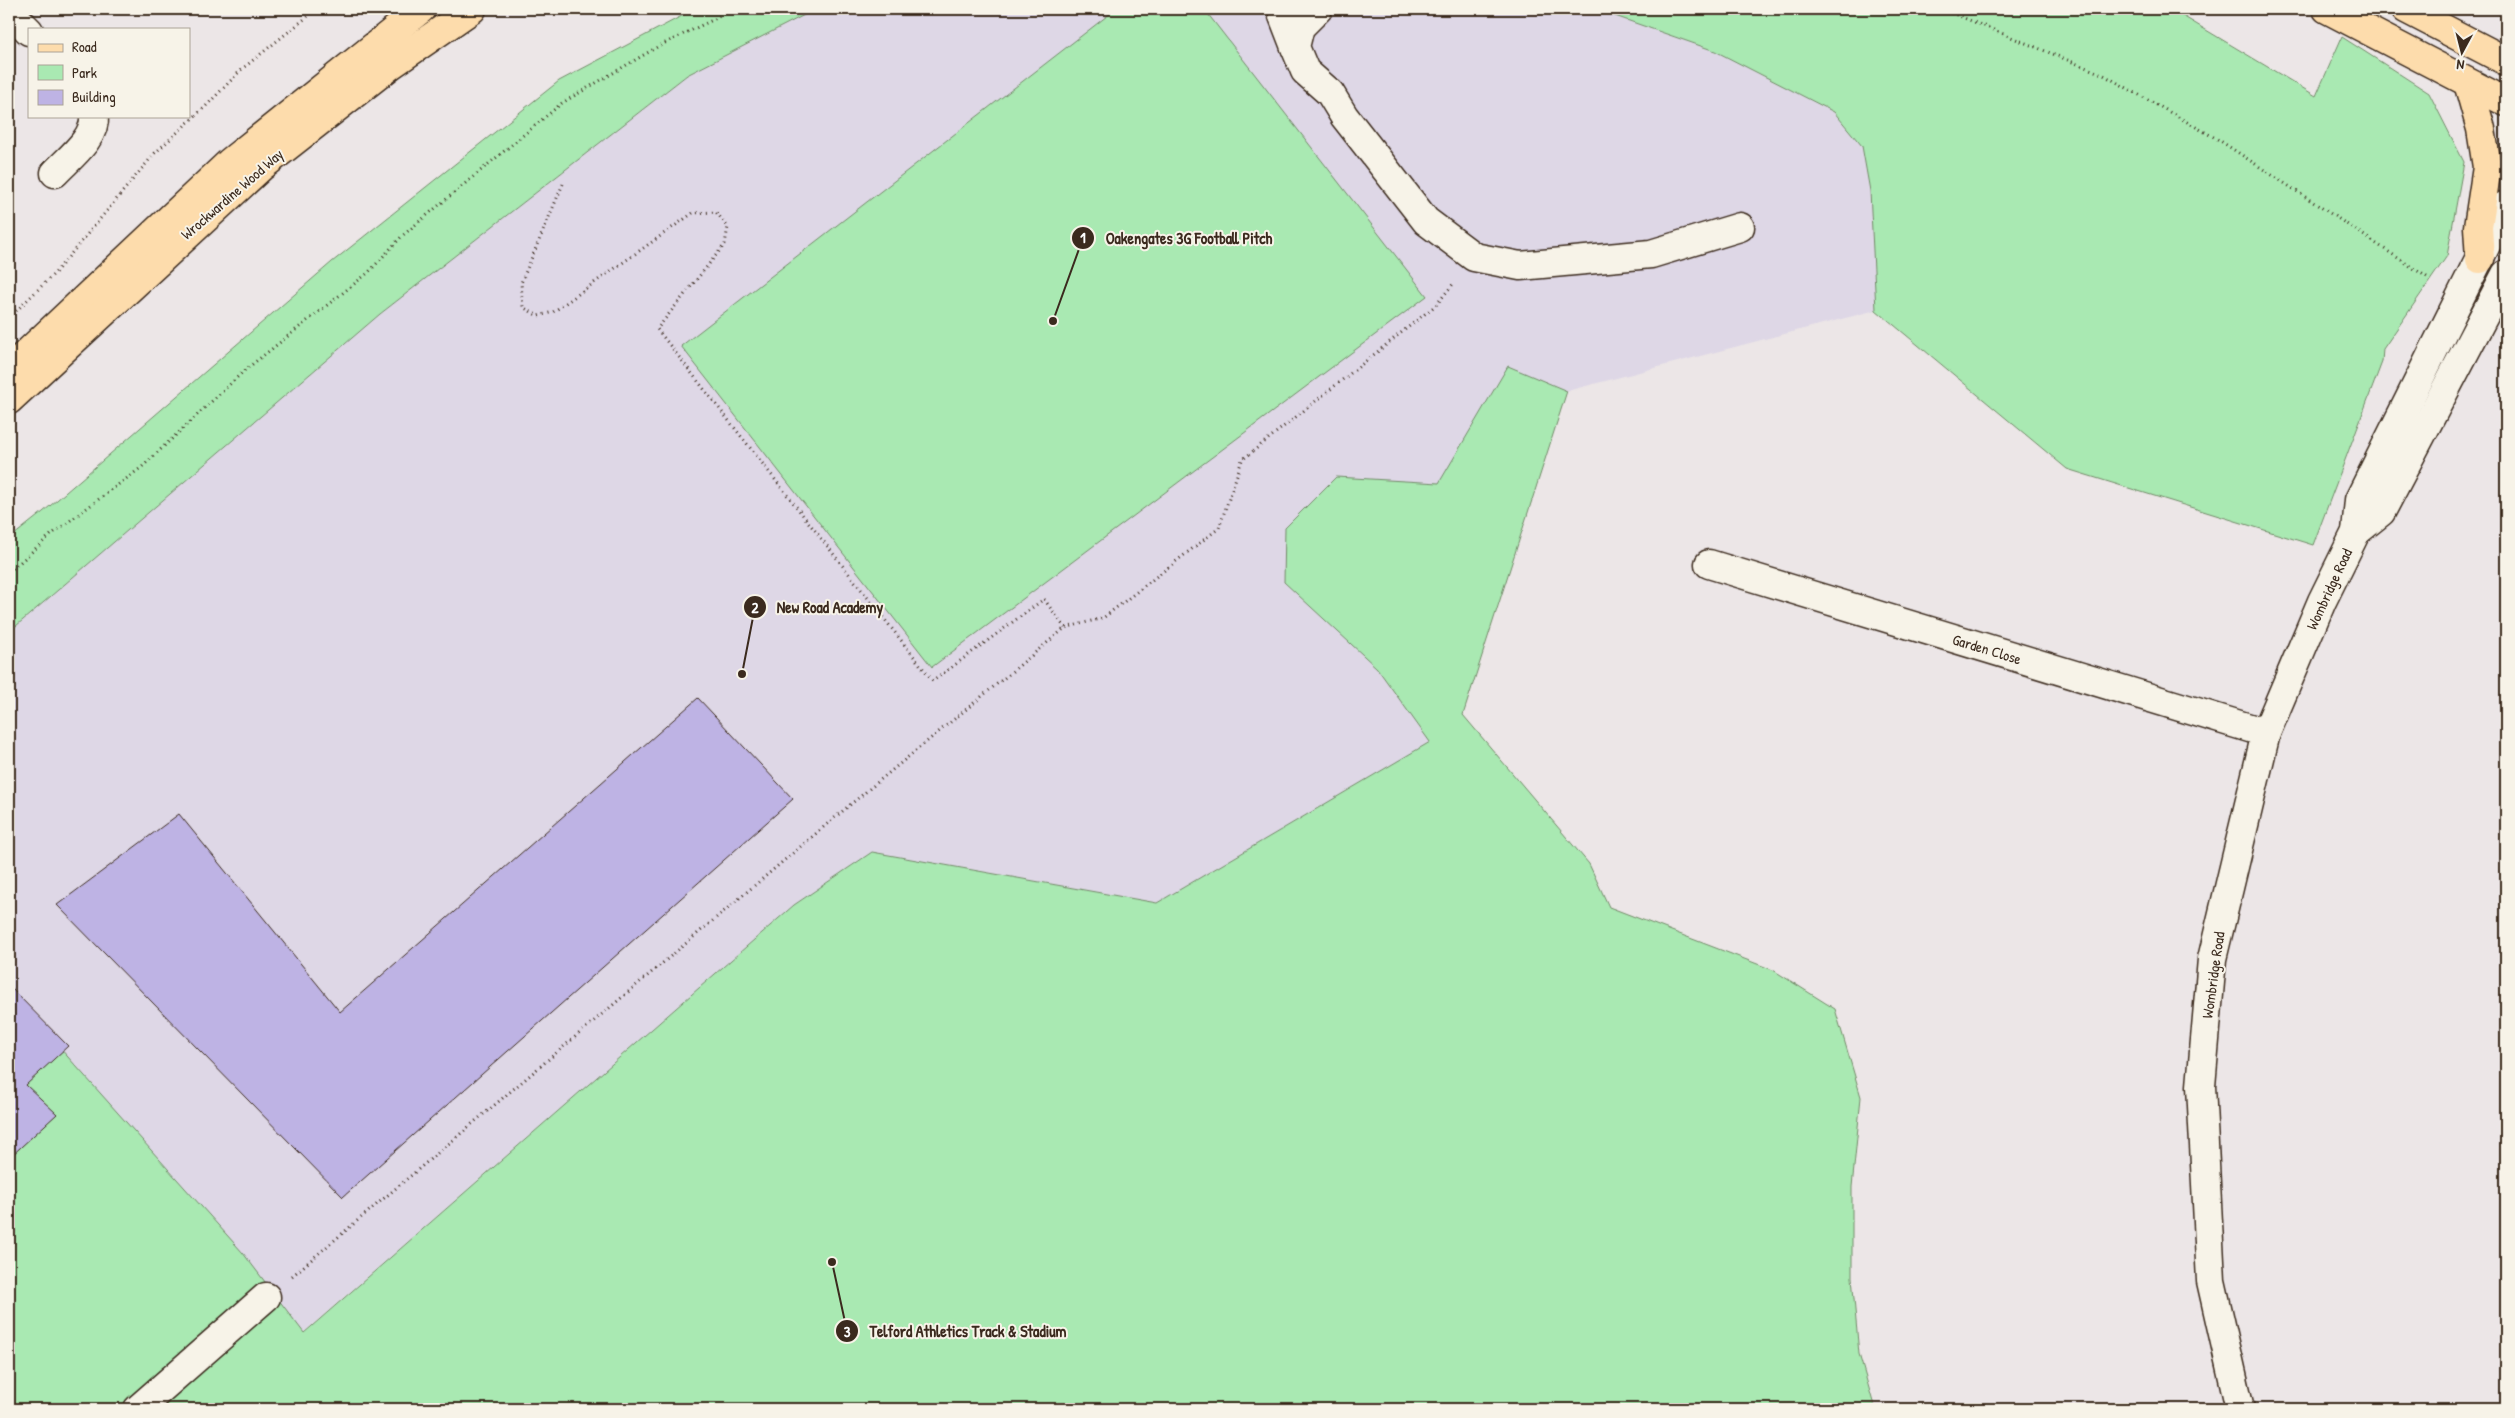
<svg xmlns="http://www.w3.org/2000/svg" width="2515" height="1418" font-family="'Patrick Hand',sans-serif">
	<rect width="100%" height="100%" fill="#ece6e7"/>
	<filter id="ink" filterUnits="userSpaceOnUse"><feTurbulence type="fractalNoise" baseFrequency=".02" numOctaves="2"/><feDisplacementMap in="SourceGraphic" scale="10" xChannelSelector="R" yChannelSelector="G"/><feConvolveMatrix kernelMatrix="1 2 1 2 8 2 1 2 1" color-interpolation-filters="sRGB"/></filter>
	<g filter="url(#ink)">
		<path fill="#ded7e6" d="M816,9H1595L1715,51L1834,112L1862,145L1870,191L1876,310L1567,391L1463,715L1431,742L1157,903L872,852L794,905L303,1333L9,991V632L380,314L687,75Z"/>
		<g fill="#a9e9b2" stroke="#728a68">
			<path d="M695,9H816L687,75L380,314L9,632V539L43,512L332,262L559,81Z"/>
			<path d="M1116,9H1204L1427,296L932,667L681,346Z"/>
			<path d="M1595,9H2171L2316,96L2342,37L2429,93L2464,162L2447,256L2383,349L2382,362L2313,545L2067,469L1876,310L1870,191L1862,146L1834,112L1715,51Z"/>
			<path d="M1508,366L1567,391L1463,715L1589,864L1609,907L1773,970L1835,1009L1861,1097L1852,1187V1277L1859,1354L1875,1409H9V991L243,1253L304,1333L794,905L872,852L1157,903L1430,742L1377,668L1284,582L1285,528L1336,477L1439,483Z"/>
		</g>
		<g fill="#beb3e4" stroke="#3b2a1e">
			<path d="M698,698L793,799L343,1197L57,905L179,814L340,1012Z"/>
			<path d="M9,986L68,1046L26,1085L57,1114L9,1158Z"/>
		</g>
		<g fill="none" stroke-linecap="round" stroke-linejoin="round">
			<g stroke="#3b2a1e" stroke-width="31">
				<g id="minor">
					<path d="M1285,9L1283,16L1295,47"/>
					<path d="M1318,9L1300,27L1295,47L1305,71L1330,93L1344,116L1426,221L1474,257L1520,266L1651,254L1740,227"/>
					<path d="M9,11L29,31"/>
					<path d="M55,173C69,158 96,138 94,116"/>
					<path d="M2356,532L2381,512L2506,274"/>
					<path d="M1709,564L2266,733"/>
					<path d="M138,1409L266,1297"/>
					<path d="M2240,1409L2211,1281L2201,1086L2212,959L2266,733L2322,601L2356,532L2359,500L2506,205"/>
				</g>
			</g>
			<g stroke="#3b2a1e" stroke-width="31">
				<g id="major">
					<path d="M2327,9L2506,102"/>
					<path d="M2406,9L2506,61"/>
					<path d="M2468,83L2481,129L2487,167L2478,227L2480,259"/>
					<path d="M9,370L230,162L421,9"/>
					<path d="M9,400L261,167L391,65L472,9"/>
				</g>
			</g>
			<g stroke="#3b2a1e" stroke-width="3" stroke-dasharray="1 4" stroke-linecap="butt">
				<path d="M1942,9L2102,74L2219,140L2430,279"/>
				<path d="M563,184L521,283L523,307L538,316L553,312L693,213L716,212L728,227L725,244L657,329L933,681L1044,599L1065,628"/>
				<path d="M9,318L55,273L155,153L206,106L242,69L317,9"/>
				<path d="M9,572L52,534L142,467L245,370L368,273L402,236L562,103L659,46L735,9"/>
				<path d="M292,1276L851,804L1065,628L1103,618L1219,528L1242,460L1436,305L1454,283"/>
			</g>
			<use href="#minor" stroke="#f7f3e8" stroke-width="28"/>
			<use href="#major" stroke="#fddcac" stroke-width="28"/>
		</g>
	</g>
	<g text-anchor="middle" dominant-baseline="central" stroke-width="4" stroke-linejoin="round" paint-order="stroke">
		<g font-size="15" fill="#3b2a1e" stroke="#f7f3e8">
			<text transform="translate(232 194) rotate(-41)">Wrockwardine Wood Way</text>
			<text transform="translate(2329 589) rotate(-65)">Wombridge Road</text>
			<text transform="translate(1987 649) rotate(17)">Garden Close</text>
			<text transform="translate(2213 975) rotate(-82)">Wombridge Road</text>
		</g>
	</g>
	<path fill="none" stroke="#3b2a1e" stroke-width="2" d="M1053 321L1083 238M742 674L755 607M832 1262L847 1331"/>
	<g fill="#3b2a1e" stroke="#f7f3e8" stroke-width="2">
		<circle cx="1053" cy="321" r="5"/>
		<circle cx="742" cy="674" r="5"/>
		<circle cx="832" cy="1262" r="5"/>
		<circle cx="1083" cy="238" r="12"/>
		<circle cx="755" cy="607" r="12"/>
		<circle cx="847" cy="1331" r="12"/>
	</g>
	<g font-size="15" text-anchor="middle" font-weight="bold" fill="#fff">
		<text x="1083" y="243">1</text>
		<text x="755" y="613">2</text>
		<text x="847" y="1337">3</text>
	</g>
	<g font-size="16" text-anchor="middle" font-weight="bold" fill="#3b2a1e" stroke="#f7f3e8" stroke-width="4" stroke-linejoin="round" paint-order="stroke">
		<text x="1189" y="244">Oakengates 3G Football Pitch</text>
		<text x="830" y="613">New Road Academy</text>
		<text x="968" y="1337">Telford Athletics Track &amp; Stadium</text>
	</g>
	<rect width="2515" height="1418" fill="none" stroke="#f7f3e8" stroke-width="30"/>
	<rect x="15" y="15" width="2485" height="1388" fill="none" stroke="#3b2a1e" stroke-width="2" filter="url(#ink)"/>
	<rect x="28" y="28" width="162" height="90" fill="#f7f3e8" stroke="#aca397"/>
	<rect x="38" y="44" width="25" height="8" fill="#fddcac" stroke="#aca397"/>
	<text x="72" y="52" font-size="15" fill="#3b2a1e">Road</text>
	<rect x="38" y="65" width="25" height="15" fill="#a9e9b2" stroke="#aca397"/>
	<text x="72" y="78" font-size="15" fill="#3b2a1e">Park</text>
	<rect x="38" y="90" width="25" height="15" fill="#beb3e4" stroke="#aca397"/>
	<text x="72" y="102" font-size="15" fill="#3b2a1e">Building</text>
	<g transform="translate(2462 52) rotate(187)" stroke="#f7f3e8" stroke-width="4" paint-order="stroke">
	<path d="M0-4L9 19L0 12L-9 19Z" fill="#3b2a1e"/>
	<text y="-8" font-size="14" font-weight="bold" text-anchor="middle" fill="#3b2a1e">N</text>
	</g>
</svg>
